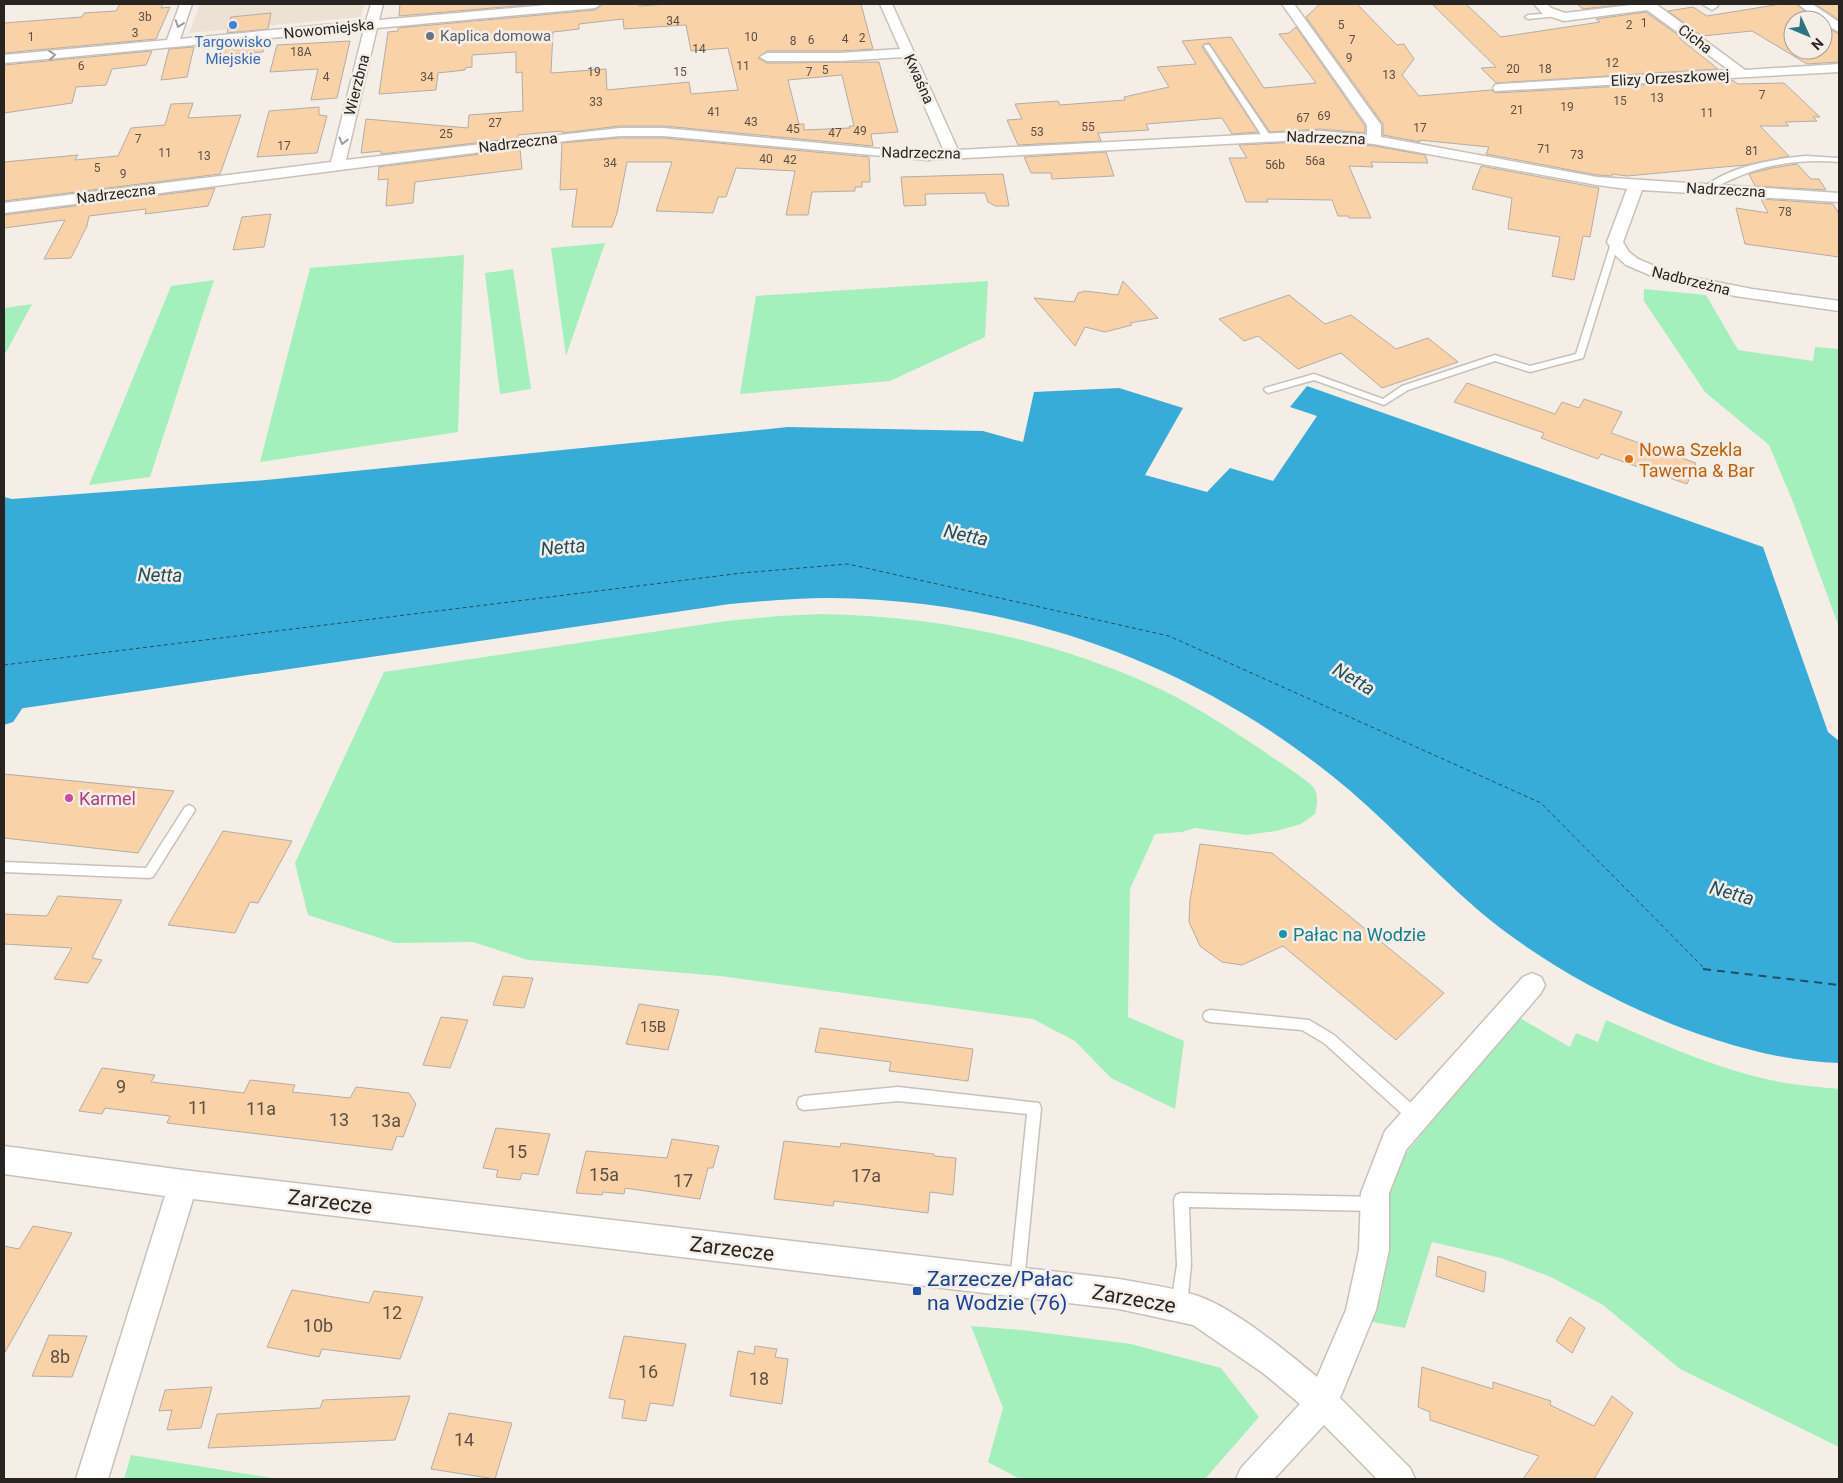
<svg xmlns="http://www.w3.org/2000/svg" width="1843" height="1483" font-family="Roboto,sans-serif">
	<rect width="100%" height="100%" fill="#f5eee7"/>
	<path fill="#ede1d4" d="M200,4H364L361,17L189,33Z"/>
	<g fill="#a3f0bc">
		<path d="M605,243L566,356L551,248Z"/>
		<path d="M464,255L458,432L260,462L310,268Z"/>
		<path d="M513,269L531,389L500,394L485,273Z"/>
		<path d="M214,280L150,477L89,485L171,286Z"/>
		<path d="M988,281L985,337L890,381L740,394L756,296Z"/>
		<path d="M1644,289L1706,295L1738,350L1813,361L1815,347L1839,349V627L1793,502L1769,445L1705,392L1644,301Z"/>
		<path d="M32,304L4,356V308Z"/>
		<path d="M822,614C939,616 1056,640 1162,690C1197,707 1230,729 1262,750C1271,757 1310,781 1314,788C1319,796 1317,806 1315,814L1301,824L1276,831L1246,835L1195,828L1182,832L1155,834L1130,889L1128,1017L1184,1041L1175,1109L1111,1078L1075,1041L1033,1019L720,976L528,960L473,942L395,943L308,915L295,863L384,672L726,621L779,616Z"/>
		<path d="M1518,1017L1570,1047L1576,1033L1598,1042L1606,1020C1664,1045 1723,1072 1786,1083C1804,1086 1822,1087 1839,1089V1447L1680,1369L1603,1305L1551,1277L1501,1258L1432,1242L1405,1328L1368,1321L1377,1307L1382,1292L1386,1263L1385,1195L1394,1168Z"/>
		<path d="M971,1326L1022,1330L1131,1344L1221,1368L1259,1417L1205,1479H1020L988,1462L1003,1408Z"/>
		<path d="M131,1455L278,1479H124Z"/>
	</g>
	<path fill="#38acd8" d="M1307,386L1763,547L1828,732L1839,741V1063C1721,1060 1567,986 1478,910C1427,866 1383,816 1331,775C1187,660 1014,600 829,598C796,598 763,601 730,604L4,711V497L12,499L266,480L788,427L983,431L1023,442L1034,392L1119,388L1183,408L1145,475L1207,492L1230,468L1273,481L1317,416L1290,407Z"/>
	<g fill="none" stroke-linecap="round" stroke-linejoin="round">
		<path fill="#38acd8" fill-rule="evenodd" d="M28,671L37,674L41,681L13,722L4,725V696L19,674Z"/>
		<path stroke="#204f61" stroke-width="1" stroke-dasharray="4 3" stroke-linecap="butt" d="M4,665L742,573L848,564L1169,636L1541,803L1706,970"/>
		<path stroke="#204f61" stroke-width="2" stroke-dasharray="8 6" stroke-linecap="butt" d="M1703,969L1839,985"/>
	</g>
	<g fill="#fad2a8" stroke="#b3ada6" fill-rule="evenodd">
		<path d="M120,4H163L161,8L170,7L156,39L4,53V23L82,17L84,13L116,11Z"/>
		<path d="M400,4H539L399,16Z"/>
		<path d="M603,4H638L639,6L668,4H861L873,49L840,51H767L758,58L767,63L879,62L898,132L871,134L873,146L664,126H620L562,133V131L518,135V138L381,154V151L361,153L366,119L468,128L469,115L523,111L522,72L516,73V52L472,55V67L465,68V70L438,73L436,90L379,94L388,32L398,31V28L595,10ZM623,19L624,29L686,25L691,51L728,48L738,90L691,94L689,82L607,90L606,69L551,73L553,32L579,29V24ZM842,75L854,126H849L850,128L804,130V124H799L788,80Z"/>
		<path d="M1320,4H1357L1397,45L1404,44L1414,59L1402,75L1419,96L1492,90L1495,93L1732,80L1738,84L1784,83L1820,117H1813L1817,121L1785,122L1789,126H1760L1789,156L1745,165L1627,176L1612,174V176L1597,175L1486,154L1489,147L1419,140L1420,142L1383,135V124L1306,17Z"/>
		<path d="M1432,4H1466L1501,37L1600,22L1596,19L1646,12L1682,38H1679L1718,69L1496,83L1481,68L1496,67Z"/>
		<path d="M1577,4H1626L1583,9Z"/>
		<path d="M1781,4H1796L1816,20H1793V50H1823V25L1839,34V62L1807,64L1752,31L1702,36L1668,11L1693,7L1707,16Z"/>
		<path d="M1815,4H1839V20Z"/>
		<path d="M271,13L268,29L227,33L231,17Z"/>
		<path d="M1296,27L1365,126V133L1320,129L1270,132L1209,43L1204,44L1202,47L1258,132L1232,134L1222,118L1146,124L1149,130L1098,133L1101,141L1018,145L1007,120L1022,119L1015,104L1058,101L1060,105L1125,100L1124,97L1169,87L1157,67L1196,64L1182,41L1231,37L1264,88L1316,83L1279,34L1289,33Z"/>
		<path d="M265,40L263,52L221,55L224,44Z"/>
		<path d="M350,41L337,98L311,100L318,69L270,72L277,45Z"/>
		<path d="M194,47L187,77L161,80L169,49Z"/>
		<path d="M152,51L146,65L112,69L106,85L76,87L72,103L4,113V65Z"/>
		<path d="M193,103L188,118L241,115L220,174L4,201V162L78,155L75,160L118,156L131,128L165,125L171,104Z"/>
		<path d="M319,107V115L327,116L317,153L257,157L269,111Z"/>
		<path d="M620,138H664L869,157L870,182H862V187H855V191L812,192L808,215H786L795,171L736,168L726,197H718L713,213L656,211L672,162H627L617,213L612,227H572L577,189L560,190L562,143Z"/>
		<path d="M1320,141L1374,146L1425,155L1428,163L1371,162L1373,167L1349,166L1371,218H1349L1348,216H1338L1332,200L1267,199L1268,202H1246L1229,158H1247L1239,145Z"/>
		<path d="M520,149L522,169L415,182L413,203L386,206L388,179L378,180L379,167Z"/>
		<path d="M1106,152L1114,176L1052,179L1051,173H1031L1024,157Z"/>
		<path d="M1797,164L1811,179H1819L1826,190L1755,186L1749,174L1772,168Z"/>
		<path d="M1481,166L1599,188L1590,237L1583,236L1574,280L1552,276L1560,237L1508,229L1512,198L1472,189Z"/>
		<path d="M1003,174L1009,206H995L988,202L985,193L925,194L926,205L904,206L901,177Z"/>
		<path d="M215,188L208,206L145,214L146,209L89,216L87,226L71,258L44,259L65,220L4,228V215Z"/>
		<path d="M1761,199L1833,204L1839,214V257L1745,244L1736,208L1768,213Z"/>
		<path d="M271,214L264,247L233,250L242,217Z"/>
		<path d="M1123,281L1158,318L1130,323L1132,325L1105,332L1085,327L1075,346L1034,298L1074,302L1078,293L1085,291L1118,295Z"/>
		<path d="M1289,295L1325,324L1351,315L1396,349L1428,338L1458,362L1382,388L1341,353L1298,369L1258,336L1244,341L1219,319Z"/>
		<path d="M1467,383L1555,414L1562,402L1579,408L1584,399L1622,412L1611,433L1696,463L1687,484L1601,454L1598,459L1541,438L1544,433L1454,402Z"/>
		<path d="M4,774L174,791L138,853L4,838Z"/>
		<path d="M223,831L292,841L258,903L250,902L235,933L168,925Z"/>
		<path d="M1200,844L1272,853L1444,993L1396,1040L1283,946L1242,965L1222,962L1200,946L1189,922L1190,900Z"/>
		<path d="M58,896L122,900L92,958L102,960L88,983L54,979L72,948L4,944V914L47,916Z"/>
		<path d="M503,976L533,978L524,1008L493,1005Z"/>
		<path d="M639,1004L679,1010L668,1050L626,1044Z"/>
		<path d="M441,1017L468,1020L450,1068L423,1065Z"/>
		<path d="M820,1028L973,1049L968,1081L889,1071L891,1062L815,1052Z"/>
		<path d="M102,1068L155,1075L151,1082L244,1093L250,1080L295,1085L292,1092L350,1098L356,1087L409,1093L416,1104L403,1137L397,1136L392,1150L167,1123L170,1116L105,1108L102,1114L79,1111Z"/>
		<path d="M496,1128L550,1134L538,1175L522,1173L520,1180L496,1177L498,1170L483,1168Z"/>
		<path d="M672,1139L719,1146L713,1168H708L700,1199L625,1188L624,1194L603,1192L602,1195L576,1193L586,1151L667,1158Z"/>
		<path d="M784,1141L840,1147L841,1143L934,1154V1156L956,1158L953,1195L930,1192L928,1213L834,1201L833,1206L774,1199Z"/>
		<path d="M33,1226L72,1233L4,1354V1246L19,1249Z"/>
		<path d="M1438,1256L1486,1272L1484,1292L1436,1276Z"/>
		<path d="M292,1290L369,1303L374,1291L423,1297L400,1359L322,1349L319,1357L267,1347Z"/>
		<path d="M1570,1317L1585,1328L1572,1353L1556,1341Z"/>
		<path d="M49,1335L87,1336L72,1377L32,1376Z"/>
		<path d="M624,1336L686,1344L673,1406L650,1403L646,1421L622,1418L625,1400L609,1398Z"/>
		<path d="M755,1346L777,1349L775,1357L788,1359L782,1404L730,1396L738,1351L754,1354Z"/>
		<path d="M1422,1367L1493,1389V1382L1551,1401L1550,1405L1594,1426L1612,1396L1633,1413L1594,1479H1523L1539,1456L1430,1420V1412L1418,1407Z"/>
		<path d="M212,1387L201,1428L167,1430L172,1410L159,1411L165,1390Z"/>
		<path d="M410,1396L395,1440L208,1448L217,1414L320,1408L323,1400Z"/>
		<path d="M449,1413L512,1423L495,1479L431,1469Z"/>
	</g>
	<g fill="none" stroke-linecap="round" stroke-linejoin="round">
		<g stroke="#c8c1ba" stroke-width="3">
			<g id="lane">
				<path d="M1555,13L1557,14V16L1528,19L1525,17L1528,15Z"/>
				<path d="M1205,45H1209L1271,137L1270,139H1264L1204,46Z"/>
				<path d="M1805,156L1839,158V162C1791,158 1750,167 1709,191L1702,189C1726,167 1773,159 1805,156Z"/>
				<path d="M1612,240L1619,242L1583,358L1530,372L1495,361L1408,390L1384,405L1314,380L1268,393L1264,390L1265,388L1314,374L1383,399L1402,386L1495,355L1530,366L1576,354Z"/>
				<path d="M189,805L193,807L195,810L153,877L149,878L4,872V862L146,868L185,807Z"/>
				<path d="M1210,1010L1309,1020L1334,1035L1421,1112L1423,1117L1421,1122L1416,1124L1411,1122L1324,1043L1302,1030L1210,1022L1205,1020L1203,1016L1205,1012Z"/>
				<path d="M898,1087L1039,1103L1041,1108L1024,1282L1022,1287L1017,1289L1012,1287L1010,1282L1027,1114L898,1101L804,1110L799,1108L797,1103L799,1098L804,1096Z"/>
				<path d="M1181,1193L1375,1197L1380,1199L1382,1204L1380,1209L1375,1211L1189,1207L1191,1265L1187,1305L1184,1310L1179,1313L1174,1310L1171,1305L1177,1265L1174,1200L1176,1195Z"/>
			</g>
		</g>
		<g stroke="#c8c1ba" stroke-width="3">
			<g id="street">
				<path d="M180,4H192L180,39L366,21L371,4H383L379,20L557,4H601L595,8L377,28L346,160L620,128H664L901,151H944L903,57L840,61H767L760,57L767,53H840L900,49L880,4H892L958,150L1320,131L1367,135V125L1282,4H1294L1381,125V137L1597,177L1839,193V202L1642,190L1623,242L1629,252L1638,259L1671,273L1752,289L1839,301V311L1735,296L1659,279L1626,265L1616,256L1607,242L1627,189L1597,185L1374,144L1320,139L927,160L664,136H620L574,140L4,213V203L331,162L364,29L4,63V55L167,40Z"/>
				<path d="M1534,4H1547L1551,8L1565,13L1639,4H1656L1745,70L1839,64V72L1495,91L1493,88L1495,85L1500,84L1729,70L1647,10L1564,21L1543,14Z"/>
				<path d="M1702,4H1717L1718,6L1712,10Z"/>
				<path d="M1798,4H1812L1839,22V32L1823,23V20H1819Z"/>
				<path d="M1532,973L1541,977L1545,985L1541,993L1406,1150L1389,1193V1250L1376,1310L1340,1398L1410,1468L1415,1479H1377L1324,1425L1274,1479H1236L1241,1468L1300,1404L1263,1373L1193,1325L1119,1309L193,1199L108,1479H76L165,1196L4,1174V1146L183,1170L1119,1279C1145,1284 1172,1287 1198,1296C1235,1309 1286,1351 1317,1377L1346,1310L1359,1250L1361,1193L1385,1131L1523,977Z"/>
			</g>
		</g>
		<use href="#lane" fill="#fff" fill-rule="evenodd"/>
		<use href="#street" fill="#fff" fill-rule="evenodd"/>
	</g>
	<defs><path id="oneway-chevron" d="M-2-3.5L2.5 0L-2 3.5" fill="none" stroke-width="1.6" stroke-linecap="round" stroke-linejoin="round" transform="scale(1.25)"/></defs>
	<g stroke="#9e9c9c">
		<use href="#oneway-chevron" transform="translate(179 24) rotate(109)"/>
		<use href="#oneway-chevron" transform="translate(52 55) rotate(-5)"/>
		<use href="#oneway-chevron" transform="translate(343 141) rotate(104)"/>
	</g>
	<circle fill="#3f7fe0" stroke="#f5eee7" stroke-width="2" cx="233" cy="25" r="5"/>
	<circle fill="#6b7280" stroke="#f5eee7" stroke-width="2" cx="430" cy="36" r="5"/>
	<circle fill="#e8710a" stroke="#f5eee7" stroke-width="2" cx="1629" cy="459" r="5"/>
	<circle fill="#d1479c" stroke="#f5eee7" stroke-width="2" cx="69" cy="798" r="5"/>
	<circle fill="#0f9aa8" stroke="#f5eee7" stroke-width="2" cx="1283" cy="934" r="5"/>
	<rect fill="#1a4fb4" stroke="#f5eee7" stroke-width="2" x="912" y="1286" width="10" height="10" rx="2.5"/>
	<g text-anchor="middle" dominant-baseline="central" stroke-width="5" stroke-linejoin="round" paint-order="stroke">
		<g font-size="12" fill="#5c5044">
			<text x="145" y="17">3b</text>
			<text x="673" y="21">34</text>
			<text x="1644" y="23">1</text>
			<text x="1341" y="25">5</text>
			<text x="1629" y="25">2</text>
			<text x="135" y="33">3</text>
			<text x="31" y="37">1</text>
			<text x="751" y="37">10</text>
			<text x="862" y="38">2</text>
			<text x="845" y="39">4</text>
			<text x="811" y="40">6</text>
			<text x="1352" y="40">7</text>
			<text x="793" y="41">8</text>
			<text x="699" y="49">14</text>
			<text x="301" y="52">18A</text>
			<text x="1349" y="58">9</text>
			<text x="1612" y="63">12</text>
			<text x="81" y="66">6</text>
			<text x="743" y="66">11</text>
			<text x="1513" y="69">20</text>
			<text x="1545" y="69">18</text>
			<text x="825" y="70">5</text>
			<text x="594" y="72">19</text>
			<text x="680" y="72">15</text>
			<text x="809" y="72">7</text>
			<text x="1389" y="75">13</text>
			<text x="326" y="77">4</text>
			<text x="427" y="77">34</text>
			<text x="1762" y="95">7</text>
			<text x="1657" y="98">13</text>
			<text x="1620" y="101">15</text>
			<text x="596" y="102">33</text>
			<text x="1567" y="107">19</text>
			<text x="1517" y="110">21</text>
			<text x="714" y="112">41</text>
			<text x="1707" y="113">11</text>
			<text x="1324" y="116">69</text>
			<text x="1303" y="118">67</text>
			<text x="751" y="122">43</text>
			<text x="495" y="123">27</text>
			<text x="1088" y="127">55</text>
			<text x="1420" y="128">17</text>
			<text x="793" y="129">45</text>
			<text x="860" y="131">49</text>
			<text x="1037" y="132">53</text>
			<text x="835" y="133">47</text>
			<text x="446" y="134">25</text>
			<text x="138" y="139">7</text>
			<text x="284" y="146">17</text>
			<text x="1544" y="149">71</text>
			<text x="1752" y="151">81</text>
			<text x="165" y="153">11</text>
			<text x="1577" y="155">73</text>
			<text x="204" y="156">13</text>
			<text x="766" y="159">40</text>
			<text x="790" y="160">42</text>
			<text x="1315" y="161">56a</text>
			<text x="610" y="163">34</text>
			<text x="1275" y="165">56b</text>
			<text x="97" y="168">5</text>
			<text x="123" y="174">9</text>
			<text x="1785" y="212">78</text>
		</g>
		<g font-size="15" fill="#272422" stroke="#f5eee7">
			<text transform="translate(329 29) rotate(-6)">Nowomiejska</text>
			<text transform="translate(1695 39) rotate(37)">Cicha</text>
			<text transform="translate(1670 78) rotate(-3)">Elizy Orzeszkowej</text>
			<text transform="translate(919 79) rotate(66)">Kwaśna</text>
			<text transform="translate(357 85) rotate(-76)">Wierzbna</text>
			<text transform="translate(1326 138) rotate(2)">Nadrzeczna</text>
			<text transform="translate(518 143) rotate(-7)">Nadrzeczna</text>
			<text transform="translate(921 153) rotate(1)">Nadrzeczna</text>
			<text transform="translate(1726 190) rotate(3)">Nadrzeczna</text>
			<text transform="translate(116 194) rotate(-7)">Nadrzeczna</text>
			<text transform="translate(1691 281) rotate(14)">Nadbrzeżna</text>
		</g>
		<g font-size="15" fill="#5b616d" stroke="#f5eee7" text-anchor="start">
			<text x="440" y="36">Kaplica domowa</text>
		</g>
		<g font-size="15" fill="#366cbe" stroke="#f5eee7">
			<text x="233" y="42">Targowisko<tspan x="233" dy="17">Miejskie</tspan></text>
		</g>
		<g font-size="15" fill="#5c5044">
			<text x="653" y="1027">15B</text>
		</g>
		<g font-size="18" fill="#c56008" stroke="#f5eee7" text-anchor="start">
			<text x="1639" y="449">Nowa Szekla<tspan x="1639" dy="21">Tawerna &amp; Bar</tspan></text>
		</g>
		<g font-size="18" fill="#b23c85" stroke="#f5eee7" text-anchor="start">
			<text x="79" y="798">Karmel</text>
		</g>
		<g font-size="18" fill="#0d838f" stroke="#f5eee7" text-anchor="start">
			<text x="1293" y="934">Pałac na Wodzie</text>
		</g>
		<g font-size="18" fill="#5c5044">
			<text x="121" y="1086">9</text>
			<text x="198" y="1107">11</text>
			<text x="261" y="1108">11a</text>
			<text x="339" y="1119">13</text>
			<text x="386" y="1120">13a</text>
			<text x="517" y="1151">15</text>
			<text x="604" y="1174">15a</text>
			<text x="866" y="1175">17a</text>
			<text x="683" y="1180">17</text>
			<text x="392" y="1312">12</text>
			<text x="318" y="1325">10b</text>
			<text x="60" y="1356">8b</text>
			<text x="648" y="1371">16</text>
			<text x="759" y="1378">18</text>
			<text x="464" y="1439">14</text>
		</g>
		<g font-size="19" font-style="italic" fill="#204f61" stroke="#f5eee7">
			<text transform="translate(966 535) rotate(12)">Netta</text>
			<text transform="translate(563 547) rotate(-5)">Netta</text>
			<text transform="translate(160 575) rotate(1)">Netta</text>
			<text transform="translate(1354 679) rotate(31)">Netta</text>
			<text transform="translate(1732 893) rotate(16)">Netta</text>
		</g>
		<g font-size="21" fill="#272422" stroke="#f5eee7">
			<text transform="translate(330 1202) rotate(7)">Zarzecze</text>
			<text transform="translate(732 1249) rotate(7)">Zarzecze</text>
			<text transform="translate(1134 1299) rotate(10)">Zarzecze</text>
		</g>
		<g font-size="21" fill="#164399" stroke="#f5eee7" text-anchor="start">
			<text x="927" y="1279">Zarzecze/Pałac<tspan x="927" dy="24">na Wodzie (76)</tspan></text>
		</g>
	</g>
	<rect width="1843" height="1483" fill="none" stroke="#272422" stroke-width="10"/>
	<g transform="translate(1808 35) rotate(134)"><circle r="24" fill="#f5eee7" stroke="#a39d98"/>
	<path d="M0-4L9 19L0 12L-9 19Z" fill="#2d7381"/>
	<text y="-8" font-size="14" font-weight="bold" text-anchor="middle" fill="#272422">N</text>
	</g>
</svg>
